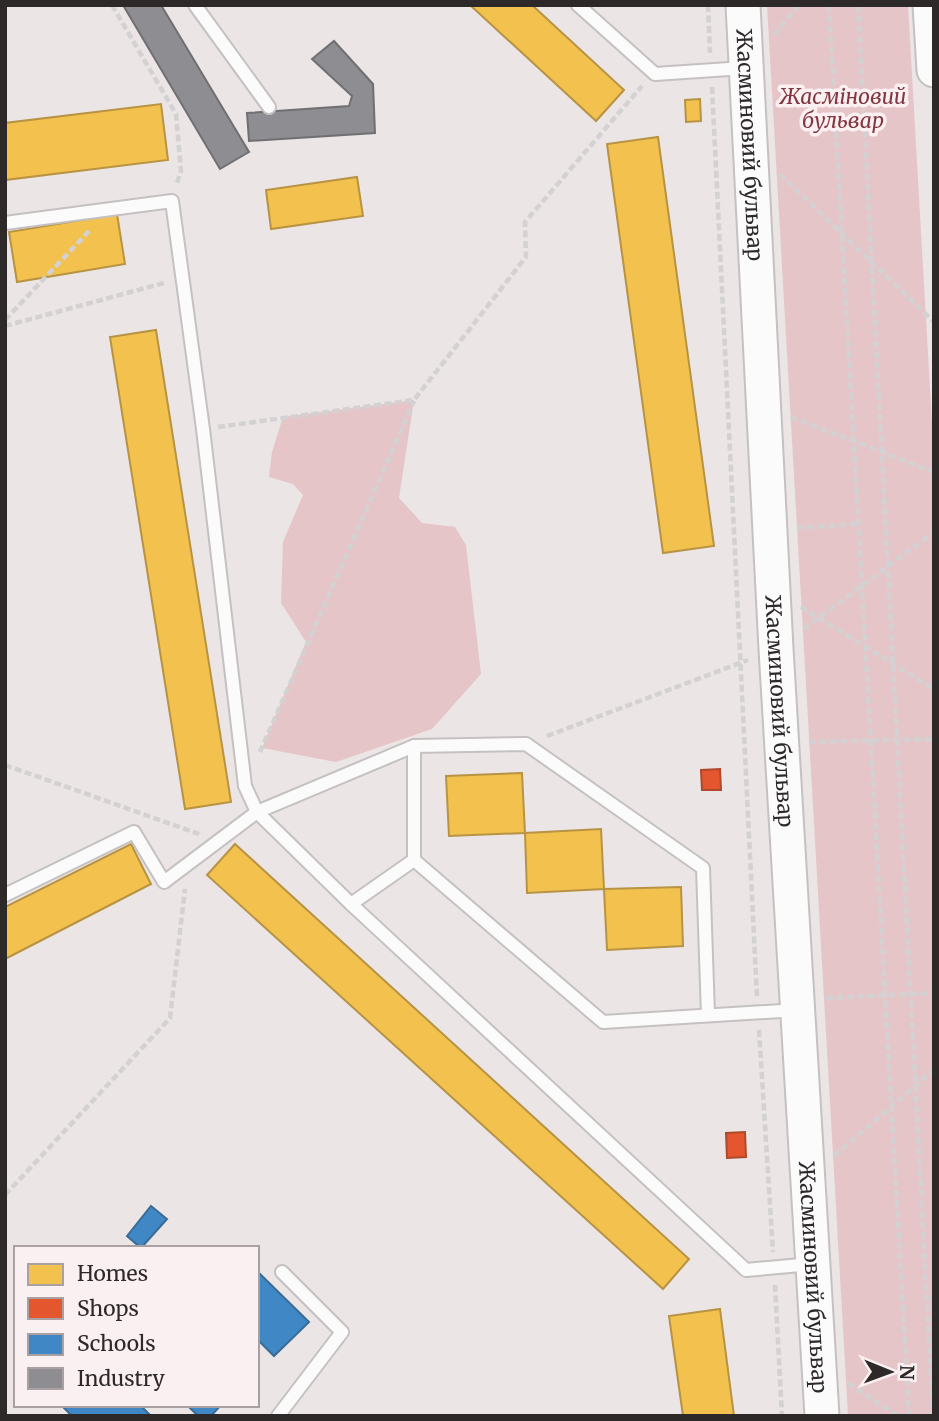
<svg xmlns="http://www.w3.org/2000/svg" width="939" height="1421" font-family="Merriweather,serif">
	<rect width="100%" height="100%" fill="#ebe5e5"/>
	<g fill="#e6c5c8">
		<path d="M767,5H908L934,458V1416H848Z"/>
		<path d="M414,400L399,498L422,523L455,527L466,545L481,674L432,729L336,762L262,748L306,642L281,603L283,542L303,495L293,484L269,477L272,452L283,417Z"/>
	</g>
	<g fill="#f2c14e" stroke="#b79343" stroke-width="2">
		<path d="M470,5H532L624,90L596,121Z"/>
		<path d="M700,99L701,121L686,122L685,100Z"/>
		<path d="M161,104L168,160L5,180V123Z"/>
		<path d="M658,137L714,546L663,553L607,144Z"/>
		<path d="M357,177L363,216L271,229L266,190Z"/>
		<path d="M117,214L125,264L17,282L9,232Z"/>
		<path d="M156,330L231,802L185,809L110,337Z"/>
		<path d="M522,773L525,833L449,836L446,776Z"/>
		<path d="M601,829L604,889L527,893L525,833Z"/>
		<path d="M131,844L151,884L5,959V907Z"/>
		<path d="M235,844L689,1259L663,1289L207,875Z"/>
		<path d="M681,887L683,946L607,950L604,889Z"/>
		<path d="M720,1309L734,1416H683L669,1316Z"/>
	</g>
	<g fill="#e4572e" stroke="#ad492c" stroke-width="2">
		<path d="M720,769L721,790H702L701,770Z"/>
		<path d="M745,1132L746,1157L727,1158L726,1133Z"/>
	</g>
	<g fill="#3f88c5" stroke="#3a6c96" stroke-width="2">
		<path d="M151,1206L167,1219L141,1248L127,1236Z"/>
		<path d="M257,1271L309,1322L274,1356L257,1339Z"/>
		<path d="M61,1405H140L151,1416H72Z"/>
		<path d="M187,1405H221L211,1416H198Z"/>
	</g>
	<g fill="#8d8d92" stroke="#706f72" stroke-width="2">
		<path d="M123,5H161L249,152L220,169Z"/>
		<path d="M334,41L373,84L375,133L249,141L247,113L349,106L352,96L312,59Z"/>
	</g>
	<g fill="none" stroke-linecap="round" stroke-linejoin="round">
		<g stroke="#c5c1c1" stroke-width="16">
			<g id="lane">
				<path d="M195,5L269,107"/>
				<path d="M578,5L655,74L744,68"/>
				<path d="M5,223L172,201L203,429L245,786L257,812L351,904L746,1270L812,1264"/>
				<path d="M414,860V746L526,744L703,868L708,1015"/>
				<path d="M5,895L134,832L164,882L257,812L414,746"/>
				<path d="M351,904L414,860L603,1022L798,1010"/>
				<path d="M278,1416L342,1332L282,1272"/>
			</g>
		</g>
		<g stroke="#c5c1c1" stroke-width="37">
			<g id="secondary">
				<path id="s1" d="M743,5L776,649L822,1416"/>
				<path d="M930,5L934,70"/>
			</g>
		</g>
		<g stroke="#d3d1d1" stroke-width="4.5" stroke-dasharray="7 3.5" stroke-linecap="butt">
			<path d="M112,5L176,114L181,171L176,186"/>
			<path d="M708,5L710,53"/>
			<path d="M829,5L909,1416"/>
			<path d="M858,5L933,1416"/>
			<path d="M774,35L799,5"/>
			<path d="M712,87L757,997"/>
			<path d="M780,174L934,322"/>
			<path d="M5,320L91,229"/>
			<path d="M5,326L164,283"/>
			<path d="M791,417L934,472"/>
			<path d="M218,427L414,400L526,257L525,222L642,86"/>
			<path d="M797,528L859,524"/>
			<path d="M801,607L934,689"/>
			<path d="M804,629L934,532"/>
			<path d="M547,736L748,660"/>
			<path d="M809,742L934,739"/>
			<path d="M260,752L414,401"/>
			<path d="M5,765L199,834"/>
			<path d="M826,998L934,993"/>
			<path d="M759,1030L773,1252"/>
			<path d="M834,1156L934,1070"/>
			<path d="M5,1195L170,1018L185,889"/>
			<path d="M775,1285L782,1416"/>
			<path d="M848,1383L898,1416"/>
		</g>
		<use href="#lane" stroke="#fcfbfb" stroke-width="12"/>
		<use href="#secondary" stroke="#fcfbfb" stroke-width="33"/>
	</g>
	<g text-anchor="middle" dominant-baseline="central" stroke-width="7" stroke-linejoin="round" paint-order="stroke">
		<g font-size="21" font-style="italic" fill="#833742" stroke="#faf0f1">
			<text x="843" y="96">Жасміновий<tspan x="843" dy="24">бульвар</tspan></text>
		</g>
		<g font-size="21" fill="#2d2929" stroke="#faf0f1">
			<text stroke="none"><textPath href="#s1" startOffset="140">Жасминовий бульвар</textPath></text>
			<text stroke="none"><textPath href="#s1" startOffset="707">Жасминовий бульвар</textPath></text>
			<text stroke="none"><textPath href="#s1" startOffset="1274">Жасминовий бульвар</textPath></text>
		</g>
	</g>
	<rect width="939" height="1421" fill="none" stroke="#2d2929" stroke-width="14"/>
	<rect x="14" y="1246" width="245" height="161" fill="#faf0f1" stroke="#a8a0a1" stroke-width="2"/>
	<rect x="28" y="1264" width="35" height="21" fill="#f2c14e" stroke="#a8a0a1" stroke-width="2"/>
	<text x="77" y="1281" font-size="21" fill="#2d2929">Homes</text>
	<rect x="28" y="1298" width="35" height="21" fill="#e4572e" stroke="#a8a0a1" stroke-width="2"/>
	<text x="77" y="1316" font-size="21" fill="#2d2929">Shops</text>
	<rect x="28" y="1334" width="35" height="21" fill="#3f88c5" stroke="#a8a0a1" stroke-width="2"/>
	<text x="77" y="1351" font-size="21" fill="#2d2929">Schools</text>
	<rect x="28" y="1368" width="35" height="21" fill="#8d8d92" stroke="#a8a0a1" stroke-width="2"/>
	<text x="77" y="1386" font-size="21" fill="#2d2929">Industry</text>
	<g transform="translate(890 1372) rotate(91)" stroke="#faf0f1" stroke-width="5" paint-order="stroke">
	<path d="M0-5L12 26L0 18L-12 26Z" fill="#2d2929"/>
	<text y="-10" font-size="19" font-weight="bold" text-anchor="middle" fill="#2d2929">N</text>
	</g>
</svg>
